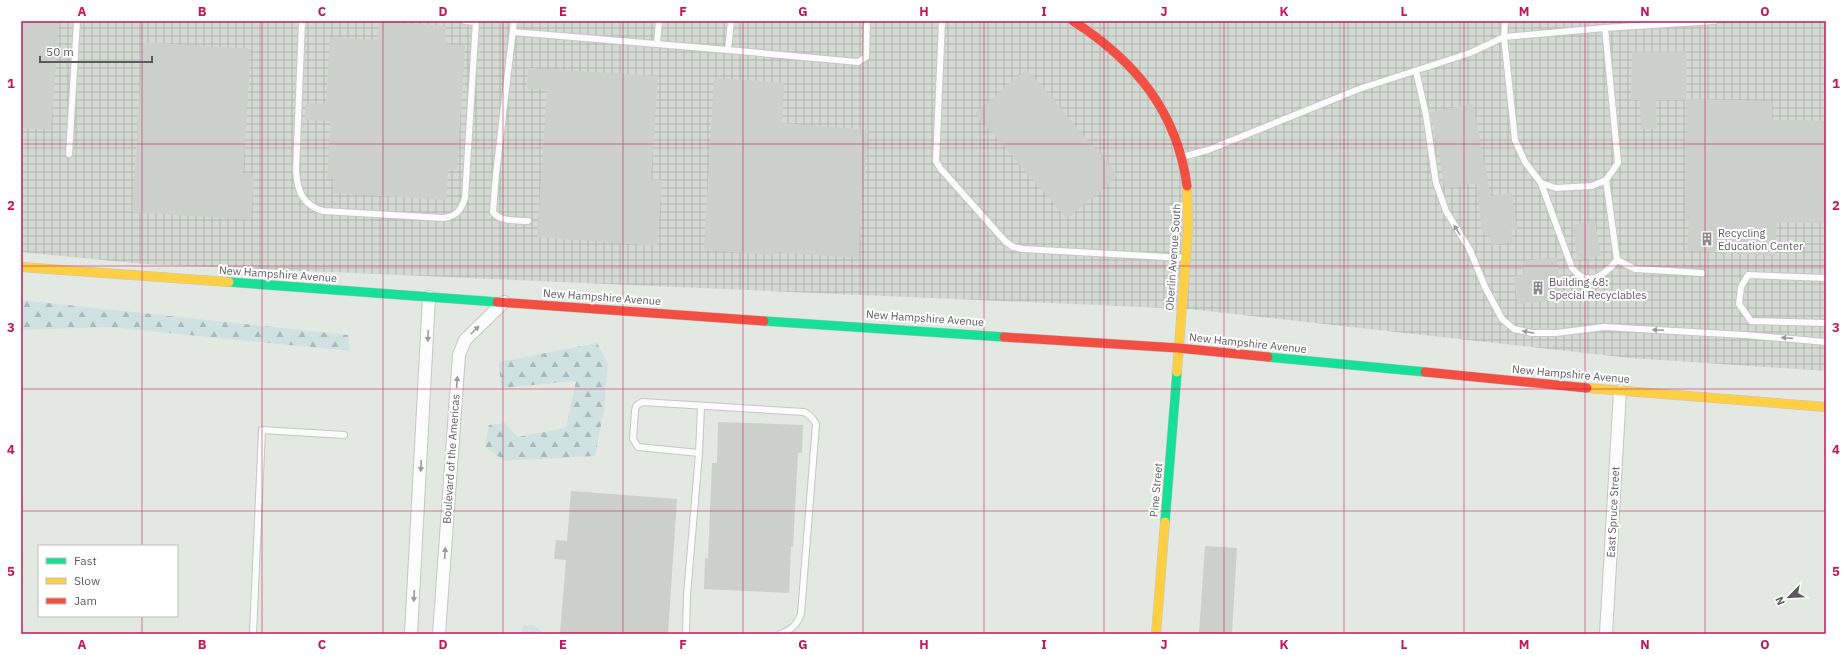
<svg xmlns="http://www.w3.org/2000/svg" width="1847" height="655" font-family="'IBM Plex Sans',sans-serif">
	<defs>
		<pattern id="industrial-grid" width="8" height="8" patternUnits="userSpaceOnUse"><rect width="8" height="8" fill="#d4d9d3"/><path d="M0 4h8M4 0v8" fill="none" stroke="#afb3ae"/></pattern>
		<pattern id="forest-firs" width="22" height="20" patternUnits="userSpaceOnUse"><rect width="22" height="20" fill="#cfe1e0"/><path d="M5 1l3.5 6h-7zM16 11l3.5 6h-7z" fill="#abb9b9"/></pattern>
	</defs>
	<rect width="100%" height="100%" fill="#e3e8e2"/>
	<path fill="url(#industrial-grid)" d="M21,21H1826V371L1630,358L1188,309L144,264L21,252Z"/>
	<path fill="#cfe1e0" d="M524,625H534L544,634H524L522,630Z"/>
	<g fill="url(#forest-firs)">
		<path d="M21,300L348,335L350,351L109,327L21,330Z"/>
		<path d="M597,343L608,364L604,410L595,456L505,461L485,447L489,425L505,423L518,437L566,428L576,381L501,388L499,362Z"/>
	</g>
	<g fill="#cccfcb">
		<path d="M21,21H59L51,130L21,128Z"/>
		<path d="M379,22L446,26L445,44L465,46L457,170H448L446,200L333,193L334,179H327L331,121L305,120L306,103L326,104L330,37L378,40Z"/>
		<path d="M143,42L251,49L243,173L254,174L251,220L132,212Z"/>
		<path d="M1632,51H1686V100H1656L1657,129H1641L1640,100H1631Z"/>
		<path d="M528,68L658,76L651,179L662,180L657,246L537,237L547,90L527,89Z"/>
		<path d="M1027,69L1118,175L1067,219L975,113Z"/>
		<path d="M714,78L784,83L782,123L868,130L858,258L774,252L773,255L704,250Z"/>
		<path d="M1686,99L1772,101V120L1826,121V223L1777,222L1775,256L1687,250L1689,221L1685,220Z"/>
		<path d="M1473,104L1491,196L1512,193L1517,229L1511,230L1513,242L1491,245L1490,234L1483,235L1476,183L1445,189L1431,112Z"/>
		<path d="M1595,221L1601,256L1578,260L1572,225Z"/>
		<path d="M1557,257L1561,300L1517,304L1514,276L1524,275L1523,261Z"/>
		<path d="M718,422L803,425L802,453H798L793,547H791L789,593L704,589L705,558L708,559L712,463H717Z"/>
		<path d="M571,491L677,499L668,634L560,633L566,560L554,559L556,540L567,541Z"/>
		<path d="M1205,546L1237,548L1232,634H1199Z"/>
	</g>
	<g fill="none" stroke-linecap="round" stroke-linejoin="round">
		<g stroke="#c5c6c5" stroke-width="8">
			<g id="lane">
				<path d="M302,21L296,170C297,190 302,205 323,211L444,218C457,216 461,210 465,198L476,21"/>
				<path d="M465,21L476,22"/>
				<path d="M514,21L496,174L493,212C500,222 516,220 528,221"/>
				<path d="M731,21L728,50L858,62L866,57L867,21"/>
				<path d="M942,21L936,161L940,168L1005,241L1013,247L1023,249L1185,258"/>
				<path d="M1505,21L1504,37L1515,140L1525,162L1541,183L1556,188L1592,186L1606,180L1618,163L1605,28"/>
				<path d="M513,32L728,50"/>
				<path d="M657,43L659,21"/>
				<path d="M1416,71L1426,115L1436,183L1446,211L1470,250L1485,287L1502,319L1514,329L1532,333H1556L1604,327L1745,335L1826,342"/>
				<path d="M69,154L77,21"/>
				<path d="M1182,157L1208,150L1359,89L1470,53L1504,37L1605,28L1714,21"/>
				<path d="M1541,183L1572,268C1588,288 1604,276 1617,260L1606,180"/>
				<path d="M1617,260L1635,269L1702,273"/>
				<path d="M1826,278L1748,275L1741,287L1739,304L1751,321L1826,323"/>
				<path d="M699,453L701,407"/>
				<path d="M253,634L262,430L344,435"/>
				<path d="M686,634L687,595L699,453L638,447L633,439L635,411L636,406L642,402L804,412C810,415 813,418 816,424L801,614C797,625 791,630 780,634"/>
			</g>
		</g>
		<g stroke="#c5c6c5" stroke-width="14">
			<g id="street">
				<path d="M411,634L429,297"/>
				<path d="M439,634L459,355L465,340L504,302"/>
				<path d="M1606,634L1620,391"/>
			</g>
		</g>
		<g stroke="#c4c5c5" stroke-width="10">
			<g id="fast">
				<path d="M229,282L497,302"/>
				<path d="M764,321L1004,337"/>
				<path d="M1268,357L1425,372"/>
				<path d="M1165,522L1177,372"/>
			</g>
		</g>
		<g stroke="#c4c5c5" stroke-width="10">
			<g id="slow">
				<path d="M21,267L229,282"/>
				<path d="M1177,372L1188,228L1187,186"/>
				<path d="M1587,388L1826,407"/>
				<path d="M1156,634L1165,522"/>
			</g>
		</g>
		<g stroke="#c4c5c5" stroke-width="10">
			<g id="jam">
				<path d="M1073,21C1135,61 1177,111 1187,186"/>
				<path d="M497,302L764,321"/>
				<path d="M1004,337L1178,348L1268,357"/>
				<path d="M1425,372L1587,388"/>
			</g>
		</g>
		<use href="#lane" stroke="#fbfcfb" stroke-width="6"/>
		<use href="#street" stroke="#fbfcfb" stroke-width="12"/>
		<use href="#fast" stroke="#16e098" stroke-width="9"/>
		<use href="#slow" stroke="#ffcf43" stroke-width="9"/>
		<use href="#jam" stroke="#f24e42" stroke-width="9"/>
	</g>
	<defs><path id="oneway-solid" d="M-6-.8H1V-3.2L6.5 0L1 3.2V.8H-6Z"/></defs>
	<g fill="#9c9a9d">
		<use href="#oneway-solid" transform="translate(1457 230) rotate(-122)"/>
		<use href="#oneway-solid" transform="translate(475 330) rotate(-45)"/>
		<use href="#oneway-solid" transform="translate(1658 330) rotate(-177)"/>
		<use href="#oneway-solid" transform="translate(1528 332) rotate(-169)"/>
		<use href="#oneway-solid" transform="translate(428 336) rotate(92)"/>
		<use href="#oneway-solid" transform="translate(1787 338) rotate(-176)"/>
		<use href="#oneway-solid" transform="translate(457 382) rotate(-86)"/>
		<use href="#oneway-solid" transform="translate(421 466) rotate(93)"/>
		<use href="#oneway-solid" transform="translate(445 553) rotate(-86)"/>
		<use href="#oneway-solid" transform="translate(414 596) rotate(93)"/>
	</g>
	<path fill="none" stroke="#c2185b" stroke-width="1" stroke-opacity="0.55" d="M142,21V546M262,21V634M383,21V634M503,21V634M623,21V634M743,21V634M863,21V634M984,21V634M1104,21V634M1224,21V634M1344,21V634M1464,21V634M1585,21V634M1705,21V634M21,144H1826M21,266H1826M21,389H1826M21,511H1826M142,616V634"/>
	<defs>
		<g id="building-bare" transform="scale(1.08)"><path d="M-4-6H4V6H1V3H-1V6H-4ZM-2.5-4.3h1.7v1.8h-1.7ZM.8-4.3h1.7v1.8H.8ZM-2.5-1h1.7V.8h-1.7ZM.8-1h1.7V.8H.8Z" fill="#8c8b8d" stroke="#fff" stroke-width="2.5" paint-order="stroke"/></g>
	</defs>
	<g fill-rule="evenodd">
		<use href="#building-bare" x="1707" y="239"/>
		<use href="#building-bare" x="1538" y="288"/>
	</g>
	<g text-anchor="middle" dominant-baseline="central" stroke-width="4" stroke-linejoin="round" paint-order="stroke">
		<g font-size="11" fill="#5d595f" stroke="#fff" text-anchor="start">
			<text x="1718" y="233">Recycling<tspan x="1718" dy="13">Education Center</tspan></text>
			<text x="1549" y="282">Building 68:<tspan x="1549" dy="13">Special Recyclables</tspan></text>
		</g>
		<g font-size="11" fill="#5d595f" stroke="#fff">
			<text transform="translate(1173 257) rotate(-86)">Oberlin Avenue South</text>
			<text transform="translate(278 274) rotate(4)">New Hampshire Avenue</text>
			<text transform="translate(602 297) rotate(4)">New Hampshire Avenue</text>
			<text transform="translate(925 318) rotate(4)">New Hampshire Avenue</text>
			<text transform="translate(1248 343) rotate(6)">New Hampshire Avenue</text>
			<text transform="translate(1571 374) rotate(5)">New Hampshire Avenue</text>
			<text transform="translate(451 459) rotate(-86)">Boulevard of the Americas</text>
			<text transform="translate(1156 490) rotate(-85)">Pine Street</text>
			<text transform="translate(1613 512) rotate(-87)">East Spruce Street</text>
		</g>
	</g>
	<rect width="1847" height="655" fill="none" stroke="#ffffff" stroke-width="44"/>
	<rect x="38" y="545" width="140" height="72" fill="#ffffff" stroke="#bebdbf"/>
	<rect x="46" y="558" width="20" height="6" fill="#16e098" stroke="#bebdbf"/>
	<text x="74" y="565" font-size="12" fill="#5d595f">Fast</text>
	<rect x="46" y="578" width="20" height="6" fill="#ffcf43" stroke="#bebdbf"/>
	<text x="74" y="585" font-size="12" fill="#5d595f">Slow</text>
	<rect x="46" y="598" width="20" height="6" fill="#f24e42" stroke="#bebdbf"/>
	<text x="74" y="605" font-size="12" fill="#5d595f">Jam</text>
	<g transform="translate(1789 597) rotate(246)" stroke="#ffffff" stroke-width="3" paint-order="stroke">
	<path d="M0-3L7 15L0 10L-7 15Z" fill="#5d595f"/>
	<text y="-6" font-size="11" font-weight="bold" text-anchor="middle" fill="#5d595f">N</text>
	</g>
	<path d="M40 56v6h112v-6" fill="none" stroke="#5d595f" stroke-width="2"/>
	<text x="46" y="56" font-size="12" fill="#5d595f" stroke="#ffffff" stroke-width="3" paint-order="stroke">50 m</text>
	<rect x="22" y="22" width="1803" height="611" fill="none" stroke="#c2185b" stroke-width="1.5"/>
	<g font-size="13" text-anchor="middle" font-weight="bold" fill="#c2185b">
		<text x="82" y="16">A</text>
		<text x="202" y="16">B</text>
		<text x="322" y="16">C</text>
		<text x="443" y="16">D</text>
		<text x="563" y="16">E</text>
		<text x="683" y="16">F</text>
		<text x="803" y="16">G</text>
		<text x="924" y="16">H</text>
		<text x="1044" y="16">I</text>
		<text x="1164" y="16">J</text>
		<text x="1284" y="16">K</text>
		<text x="1404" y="16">L</text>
		<text x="1524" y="16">M</text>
		<text x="1645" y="16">N</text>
		<text x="1765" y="16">O</text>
		<text x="11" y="88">1</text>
		<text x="1836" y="88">1</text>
		<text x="11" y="210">2</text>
		<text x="1836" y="210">2</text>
		<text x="11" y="332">3</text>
		<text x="1836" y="332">3</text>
		<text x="11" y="454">4</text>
		<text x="1836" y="454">4</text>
		<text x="11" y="576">5</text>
		<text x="1836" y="576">5</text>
		<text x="82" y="649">A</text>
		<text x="202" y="649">B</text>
		<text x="322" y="649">C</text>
		<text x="443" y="649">D</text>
		<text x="563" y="649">E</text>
		<text x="683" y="649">F</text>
		<text x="803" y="649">G</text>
		<text x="924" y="649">H</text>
		<text x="1044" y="649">I</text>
		<text x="1164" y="649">J</text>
		<text x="1284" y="649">K</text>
		<text x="1404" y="649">L</text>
		<text x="1524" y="649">M</text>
		<text x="1645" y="649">N</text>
		<text x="1765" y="649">O</text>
	</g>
</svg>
